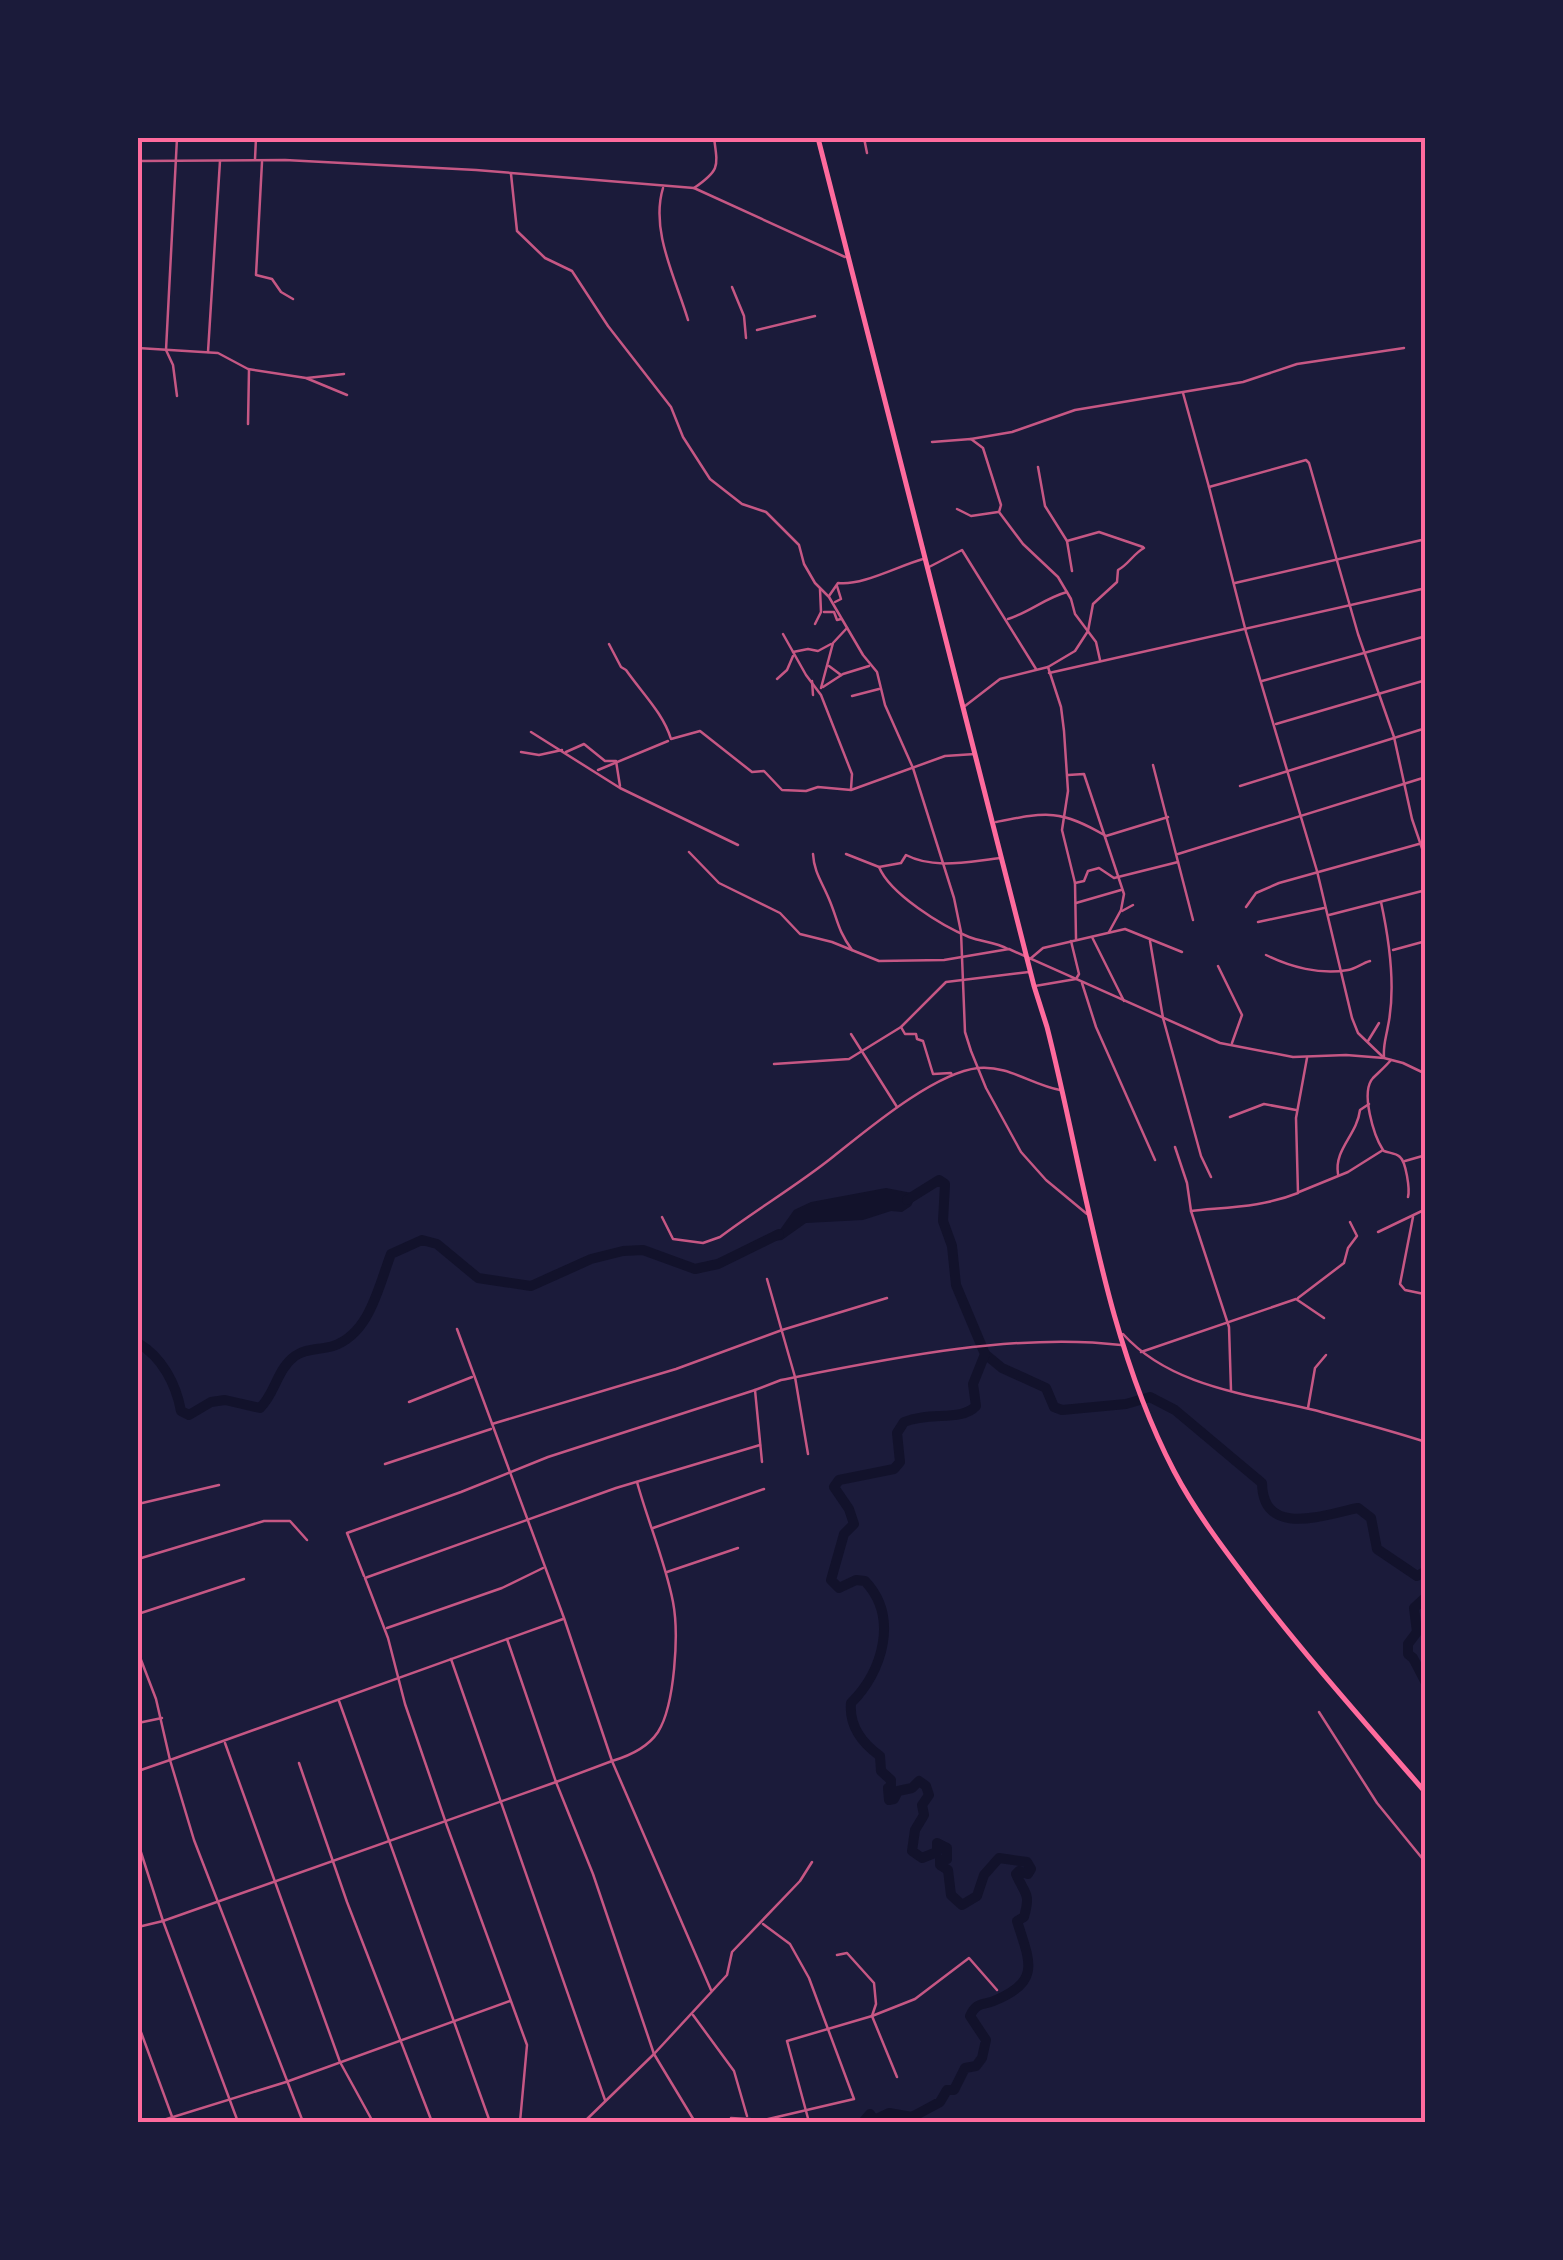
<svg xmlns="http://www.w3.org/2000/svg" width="1563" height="2260" font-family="Ubuntu,sans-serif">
	<rect width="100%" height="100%" fill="#1b1b3a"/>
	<path fill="#12122b" d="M886,1188L917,1194L911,1206L902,1212L891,1211L863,1220L806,1223L782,1240L772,1241L794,1210L811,1202Z"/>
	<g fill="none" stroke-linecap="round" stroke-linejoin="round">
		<g stroke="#12122b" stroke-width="10">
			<path d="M138,1343C162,1357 176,1384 181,1411L189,1415L211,1402L225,1400L260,1408C275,1394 277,1369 295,1356C306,1348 321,1350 333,1346C370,1334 379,1285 391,1254L422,1240L437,1244L478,1278L531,1286L591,1259L623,1251L643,1250L695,1269L718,1264L779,1234"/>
			<path d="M985,1354L1002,1368L1046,1388L1054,1407L1062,1410L1126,1404L1150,1397L1175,1410L1262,1483C1263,1539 1326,1514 1358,1508L1371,1518L1377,1549L1417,1576L1426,1571"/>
			<path d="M1426,1597L1414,1608L1417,1632L1408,1644V1654L1413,1658L1426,1683"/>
			<path d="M863,2122L870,2114L874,2120L889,2113L912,2117L940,2102L947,2090H954L965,2068L976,2066L982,2058L986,2040L970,2016C977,2001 983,2006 996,2000C1042,1981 1029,1960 1017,1921L1024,1917C1031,1892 1025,1895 1016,1874L1019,1871L1028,1874L1031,1869L1027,1862L999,1858L984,1875L977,1896L962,1905L951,1895L948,1870L940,1865V1860L947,1859V1848L937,1843V1852L922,1858L912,1851L915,1830L924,1815L922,1805L929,1795L926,1786L919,1781L912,1788L898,1791L894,1799L889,1800L888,1788L891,1787V1780L881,1771L880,1756C862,1743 849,1725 851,1703C883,1671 899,1617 865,1581L856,1580L839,1588L831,1580L844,1534L854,1524L849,1509L834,1487L839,1480L894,1469L900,1462L897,1433L904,1422C930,1411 961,1422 976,1406L973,1384L985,1354L956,1285L952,1246L943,1221L945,1184L939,1180L907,1200"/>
		</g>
		<g stroke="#c65784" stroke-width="2.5">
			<path d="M864,138L867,153"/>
			<path d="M138,154L139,138"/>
			<path d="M255,159L256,138"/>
			<path d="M138,161L285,160L476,170L694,188L845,257"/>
			<path d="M262,162L256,275L272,279L281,292L293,299"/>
			<path d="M511,174L517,231L545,258L572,271L608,326L671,407L683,437L710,479L742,504L766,512L799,545L804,564L815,583L829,597L863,655L877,672L885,705L913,768L954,898L961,932L965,1032L971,1051L986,1088L1021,1152L1046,1180L1087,1214"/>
			<path d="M663,188C650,231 676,279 688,320"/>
			<path d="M694,188C720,170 718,167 714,138"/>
			<path d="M732,287L744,316L746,338"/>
			<path d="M757,330L815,316"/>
			<path d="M138,348L218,353L248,369L306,378L347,395"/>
			<path d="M208,352L220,161"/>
			<path d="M307,378L344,374"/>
			<path d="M1183,393L1209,487L1306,460L1309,463L1358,634L1394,737L1412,819L1426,860"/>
			<path d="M177,396L173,365L166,350L177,138"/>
			<path d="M248,424L249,370"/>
			<path d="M971,439L1012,432L1075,410L1243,382L1297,364L1404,348"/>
			<path d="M932,442L971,439L983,448L1001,505L999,512L1023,544L1058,577L1071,599L1075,614L1096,642L1100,660"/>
			<path d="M1038,467L1045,506L1067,541L1072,571"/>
			<path d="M1209,487L1246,632L1317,871L1352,1018L1358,1033L1383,1057"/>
			<path d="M957,509L971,516L998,512"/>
			<path d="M1067,541L1099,532L1143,547"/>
			<path d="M929,567L962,550L1036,669"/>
			<path d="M1235,583L1426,539"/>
			<path d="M829,596L838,583C862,586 898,566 923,559"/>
			<path d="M835,602L841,599L837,586"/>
			<path d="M824,612H834L837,620L841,619"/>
			<path d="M1008,619C1030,612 1045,598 1067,592"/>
			<path d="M815,624L821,612L820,589"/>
			<path d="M783,634L806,675L821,695L852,774L851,789"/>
			<path d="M609,644L621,667L626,670C642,693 663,713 671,739L700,731L752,772L764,771L782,790L806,791L818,787L851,790L945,756L975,754"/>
			<path d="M793,652L808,649L818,651L831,644"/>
			<path d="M829,666L841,675"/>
			<path d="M1048,667L1061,707L1064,731L1068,791L1062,830L1075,883L1076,939"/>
			<path d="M1049,673L1426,588"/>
			<path d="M777,679L787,670L793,656"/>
			<path d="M812,681L813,695"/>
			<path d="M1262,681L1426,636"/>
			<path d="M823,687L843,674L869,666"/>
			<path d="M821,688L833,643L847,628"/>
			<path d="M852,696L879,689"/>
			<path d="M965,706L1000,679L1048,667L1075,651L1088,631L1093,604L1117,582L1118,570C1129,564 1133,554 1144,548"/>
			<path d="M1276,724L1426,680"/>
			<path d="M531,732L620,788L738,845"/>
			<path d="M521,752L539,755L562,750"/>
			<path d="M566,752L584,744L605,761H616L620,786"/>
			<path d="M1153,765L1193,920"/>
			<path d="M598,770L668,741"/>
			<path d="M1068,775L1084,774L1124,894L1121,910L1109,932"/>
			<path d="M1240,786L1426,728"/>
			<path d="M996,822C1047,812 1060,809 1106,836L1168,817"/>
			<path d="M689,852L719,883L780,913L800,934L832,942L879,961L944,960L1009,949L1220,1043L1293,1057L1346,1055L1384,1058L1403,1063L1426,1074"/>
			<path d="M813,854C814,872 822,882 829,899C838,920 837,929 852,950"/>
			<path d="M846,854L879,867L901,863L906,855C935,870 970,861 1002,858"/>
			<path d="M1178,854L1426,777"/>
			<path d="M879,867C890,894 942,926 969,937C982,942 995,942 1008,949"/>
			<path d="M1075,883L1084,881L1088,871L1099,868L1114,878L1178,862"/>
			<path d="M1381,902C1389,939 1396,988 1388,1026C1386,1038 1383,1045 1384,1057"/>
			<path d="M1076,903L1121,890"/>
			<path d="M1246,907L1256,893L1279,883L1426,842"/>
			<path d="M1122,911L1133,905"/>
			<path d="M1329,915L1426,890"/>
			<path d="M1258,922L1324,908"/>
			<path d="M1092,937L1124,1001"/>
			<path d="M1150,941L1163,1018L1201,1156L1211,1177"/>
			<path d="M1393,950L1426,941"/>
			<path d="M1266,955C1290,967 1320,975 1348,970C1356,969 1362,963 1370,961"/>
			<path d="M1030,959L1043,948L1125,929L1182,952"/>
			<path d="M1218,966L1242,1015L1232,1043"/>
			<path d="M1082,983L1096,1027L1155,1160"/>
			<path d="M1035,986L1076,979L1079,974L1071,941"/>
			<path d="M901,1027L905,1034H916L917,1039L923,1041L933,1074L951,1073L952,1075"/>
			<path d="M851,1034L897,1107"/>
			<path d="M1368,1041L1379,1023"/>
			<path d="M774,1064L849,1059L901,1027L946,982L1029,972"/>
			<path d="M1230,1117L1264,1104L1296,1110"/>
			<path d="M1175,1147L1187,1183L1191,1211L1229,1327L1231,1390"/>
			<path d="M1384,1151C1389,1153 1396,1153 1400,1157C1406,1162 1410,1189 1408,1197"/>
			<path d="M1405,1161L1426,1155"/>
			<path d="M1338,1174C1334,1149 1357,1135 1360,1110L1369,1104"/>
			<path d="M1299,1192L1348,1172L1383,1150C1374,1136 1360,1092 1373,1078C1379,1072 1385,1067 1391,1060"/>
			<path d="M1191,1211C1229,1207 1263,1207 1298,1193L1296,1118L1307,1058"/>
			<path d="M662,1217L673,1239L703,1243L720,1237C757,1209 798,1185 834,1156C868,1129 934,1073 978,1068C1008,1065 1032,1085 1060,1090"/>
			<path d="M1413,1217L1400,1284L1405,1290L1424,1294L1426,1299"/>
			<path d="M1378,1232L1426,1209"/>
			<path d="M767,1279L795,1377L808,1454"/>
			<path d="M1298,1298L1344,1263L1348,1248L1357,1236L1350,1222"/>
			<path d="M457,1329L564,1618L612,1761L556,1782L507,1639"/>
			<path d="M1123,1334C1171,1387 1248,1394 1314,1410C1351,1420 1389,1430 1426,1442"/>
			<path d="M1423,1345L1426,1339"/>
			<path d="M1141,1352L1296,1299L1324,1318"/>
			<path d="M409,1402L472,1377"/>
			<path d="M1308,1408L1315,1368L1326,1355"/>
			<path d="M492,1424L676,1369L782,1330L887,1298"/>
			<path d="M762,1462L755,1390L781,1380C886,1359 1015,1332 1121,1345"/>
			<path d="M385,1464L491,1429"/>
			<path d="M637,1482C648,1522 665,1561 673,1602C679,1633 675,1705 658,1732C648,1747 629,1756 612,1761L711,1990"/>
			<path d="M138,1504L219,1485"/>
			<path d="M653,1528L764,1489"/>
			<path d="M138,1559L264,1521H290L307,1540"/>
			<path d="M667,1572L738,1548"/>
			<path d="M364,1576L347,1533L461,1492L548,1457L755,1390"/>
			<path d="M138,1614L244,1579"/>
			<path d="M387,1628L502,1588L543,1568"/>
			<path d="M138,1652L156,1699L170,1760L563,1619"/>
			<path d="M451,1659L605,2100"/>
			<path d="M339,1701L490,2122"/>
			<path d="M1319,1712L1377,1803L1426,1863"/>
			<path d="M138,1723L162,1718"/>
			<path d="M225,1743L340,2062L373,2122"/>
			<path d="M299,1763L347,1902L432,2122"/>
			<path d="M138,1771L170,1760L194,1840L303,2122"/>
			<path d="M138,1843L163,1921L238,2122"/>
			<path d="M138,1927L163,1921L556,1782L593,1874L654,2054L695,2122"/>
			<path d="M837,1955L847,1953L874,1983L876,2004L872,2016L897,2077"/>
			<path d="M693,2015L734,2071L747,2116"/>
			<path d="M138,2024L174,2122"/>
			<path d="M731,2118L764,2120L854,2099L809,1978L790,1944L763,1924"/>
			<path d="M157,2122L286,2082L510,2001"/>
			<path d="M520,2122L527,2045L447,1826L405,1704L388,1638L365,1578L616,1488L760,1445"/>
			<path d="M584,2122L654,2054L727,1975L732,1952L800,1881L812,1862"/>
			<path d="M809,2122L787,2041L872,2016L915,1999L969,1958L997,1990"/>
		</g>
		<path stroke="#ff6b9d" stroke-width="5" d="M818,138L1034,986L1047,1027C1084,1172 1104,1337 1174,1471C1196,1513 1226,1552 1255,1590C1309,1660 1368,1726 1426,1793"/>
	</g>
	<rect width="1563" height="2260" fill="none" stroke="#1b1b3a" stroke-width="280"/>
	<rect x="140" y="140" width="1283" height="1980" fill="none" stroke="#ff6b9d" stroke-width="4"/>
</svg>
